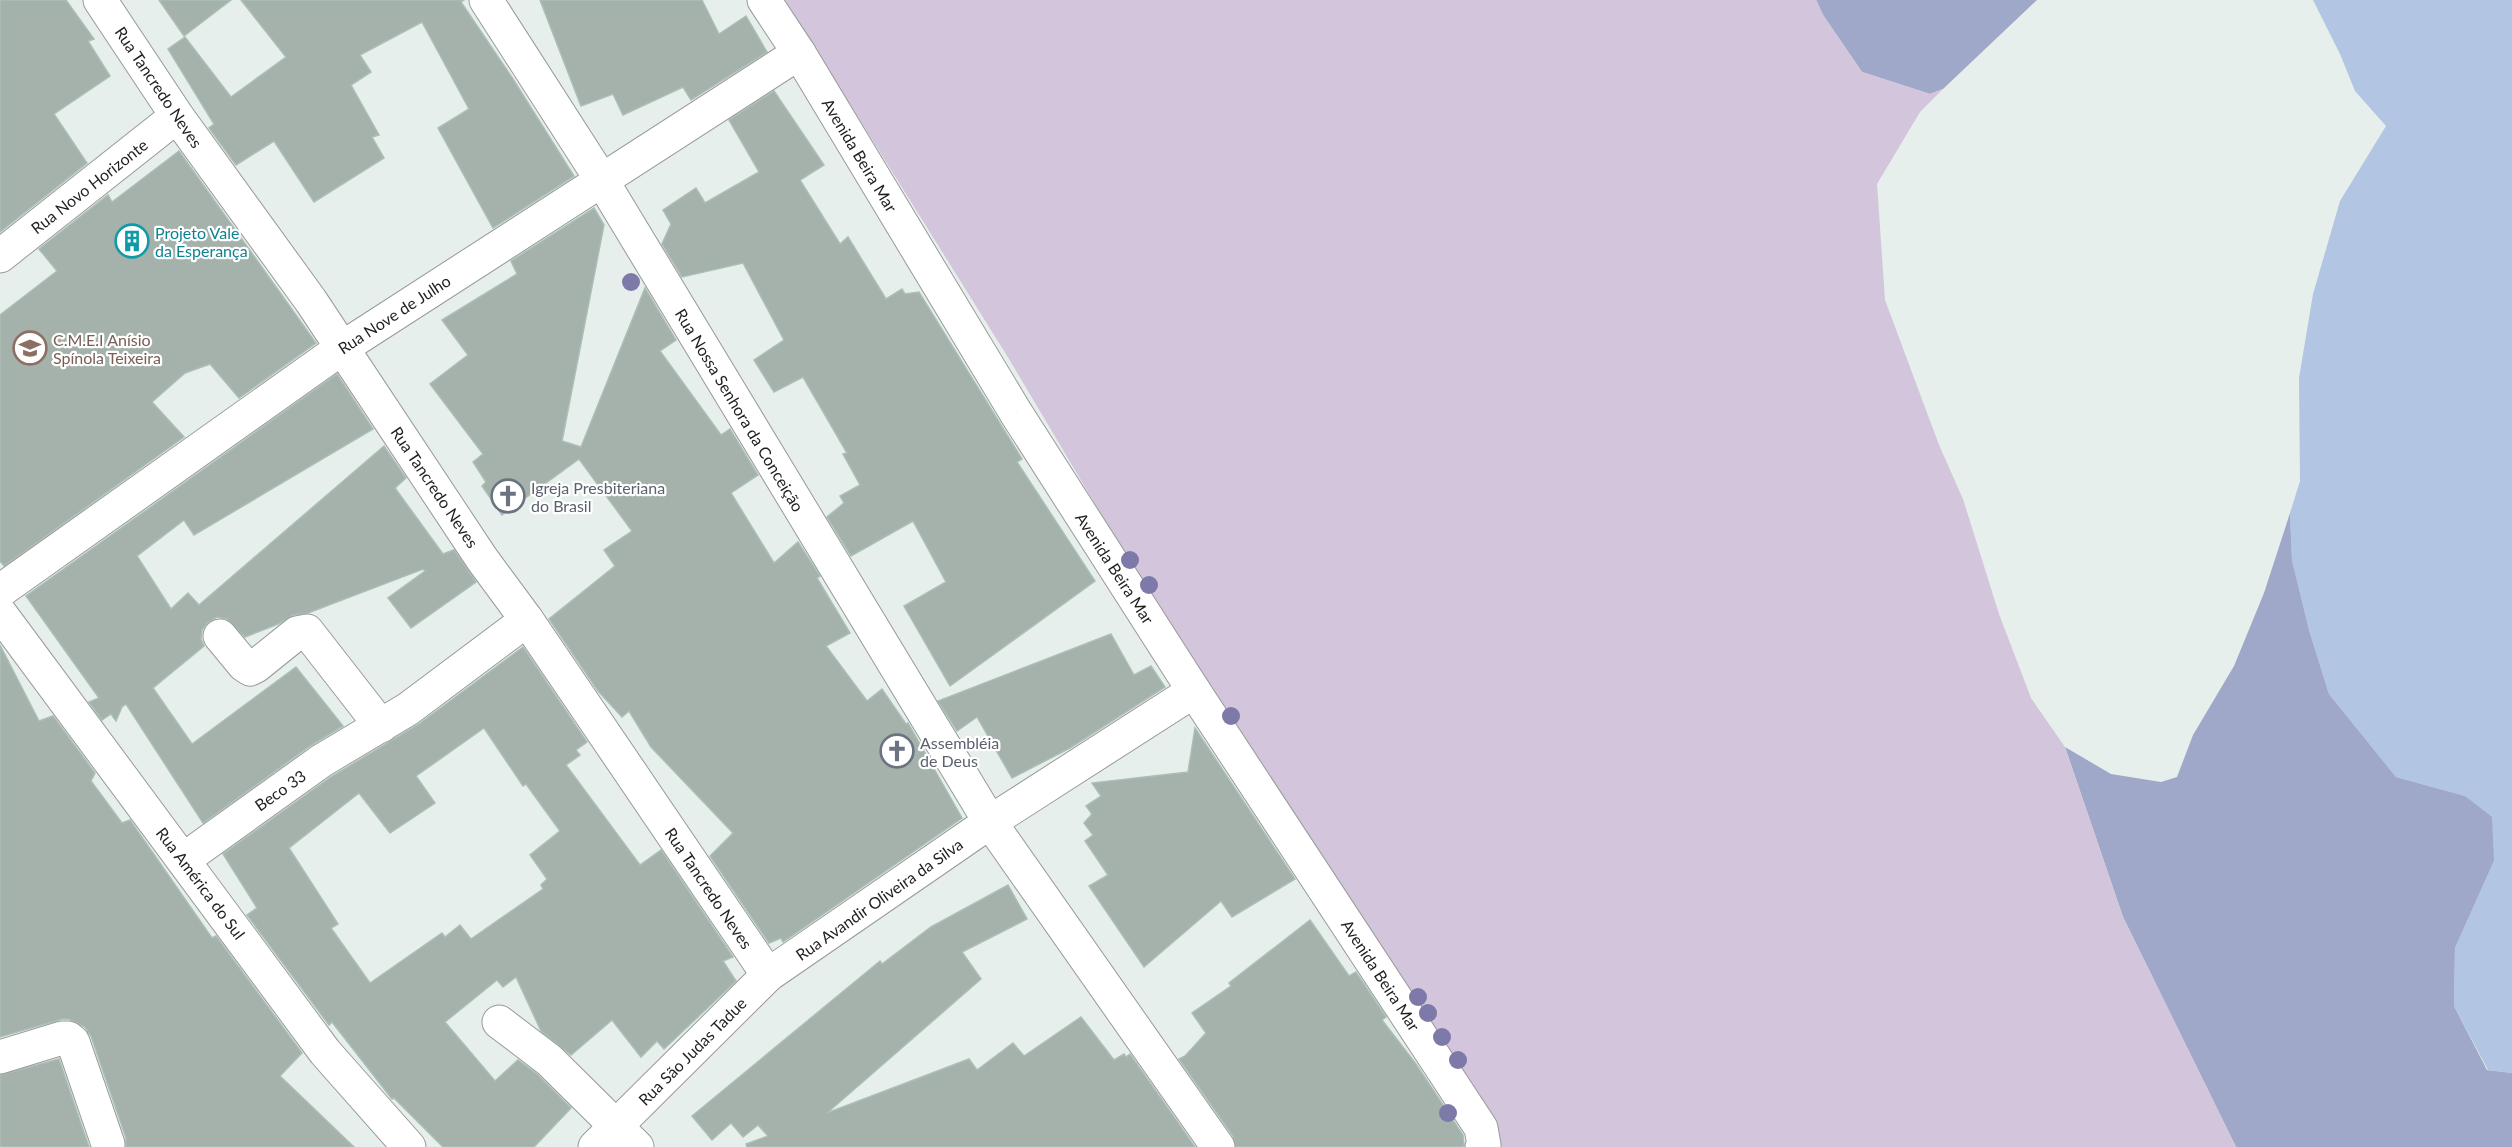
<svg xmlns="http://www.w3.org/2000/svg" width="2512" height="1147" font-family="Lato,sans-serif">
	<rect width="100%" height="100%" fill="#e6efec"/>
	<path fill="#b2c6e3" d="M2313,0H2512V1073L2488,1070L2454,1006L2455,948L2494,861L2465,796L2396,777L2329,694L2309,630L2292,560L2290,513L2300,481L2299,378L2313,294L2340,201L2386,126L2355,91L2340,54Z"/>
	<g fill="#9fa8c9">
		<path d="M1816,0H2037L1943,89L1930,94L1862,72L1823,15Z"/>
		<path d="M2290,513L2292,560L2309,630L2329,694L2396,777L2465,796L2492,817L2494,861L2455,948L2454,1006L2487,1070L2512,1073V1147H2236L2123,917L2065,747L2111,774L2161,782L2177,777L2193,735L2234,666L2264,593Z"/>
	</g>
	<path fill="#d3c5db" d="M785,0H1816L1823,15L1862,72L1930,94L1943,89L1920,112L1877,184L1885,300L1939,445L1963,499L1999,614L2031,698L2065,747L2123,917L2236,1147H1487L1482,1119L1415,997L1364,922L1292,836L1009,359Z"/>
	<g fill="#a5b1ab" stroke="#aabfb5" stroke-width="1.5" fill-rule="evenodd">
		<path d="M0,0H66L94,39L88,41L110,76L54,114L87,163L0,232Z"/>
		<path d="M159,0H231L184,36Z"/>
		<path d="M241,0H464L461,2L513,79L574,176L493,228L438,128L469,109L422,22L360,55L371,72L351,85L379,135L372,137L384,158L314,202L274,141L236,165L209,128L214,124L168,49L185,37L231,97L286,57Z"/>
		<path d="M540,0H702L719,34L746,16L767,52L691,100L683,87L623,115L613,94L581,106Z"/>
		<path d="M774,91L824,165L800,180L840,244L848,237L886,299L902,289L905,294L919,292L1022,459L1017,462L1095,581L950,686L904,606L946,582L913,521L851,556L827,517L844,503L840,496L860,485L843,454L847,453L803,377L774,392L754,360L784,340L743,263L682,277L662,244L671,224L663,210L696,188L705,203L759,172L729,120Z"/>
		<path d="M179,151L316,343L239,398L210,364L185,373L152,402L184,437L4,566L0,561V315L57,271L39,249L108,195L112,202Z"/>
		<path d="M594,208L604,225L562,441L581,447L645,288L676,340L660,351L721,435L730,429L758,475L731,493L774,563L798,542L820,576L817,578L850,633L826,646L867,701L882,689L906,724L908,723L962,818L783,942L781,938L769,943L710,856L733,833L651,747L629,711L622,717L598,691L549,619L615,566L604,550L632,531L579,459L502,515L482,486L486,482L473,462L483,454L430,384L468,355L442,320L517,274L511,261Z"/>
		<path d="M337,374L373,429L194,535L184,520L137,556L171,609L188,593L199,605L384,446L406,478L395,488L443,554L454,550L476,582L411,628L388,598L425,571L423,569L308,613L293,615L278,624L245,637L227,619L217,617L208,622L202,630L201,639L204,646L153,688L192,744L296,667L343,726L310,746L203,823L126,704L122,707L116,721L111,714L102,720L89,702L99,698L26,596Z"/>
		<path d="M1111,634L1134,675L1151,666L1165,687L1070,748L1012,778L977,717L957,731L938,701Z"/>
		<path d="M0,645L39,721L53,716L95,773L91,781L122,823L130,820L212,938L216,936L302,1053L280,1076L354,1147H126V1138L91,1036L85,1027L69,1019H62L0,1037Z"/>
		<path d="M523,647L587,742L576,750L580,755L566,765L640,865L661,850L733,957L723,961L736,981L664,1049L657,1041L641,1057L612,1020L571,1055L541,1031L516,977L503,987L497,980L445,1022L495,1081L518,1060L537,1074L571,1108L534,1147H443L394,1098L392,1099L332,1022L329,1025L247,915L257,908L223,854L331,777L419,724ZM484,728L523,786L526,784L560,831L530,855L547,879L541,885L543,889L471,939L460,925L445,937L442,933L370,983L331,928L338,924L289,848L359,793L390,833L435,803L416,776Z"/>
		<path d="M1195,728L1295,879L1232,917L1221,901L1144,967L1089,886L1108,875L1085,841L1093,835L1084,823L1092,814L1086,806L1101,796L1092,783L1188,772Z"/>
		<path d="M1008,885L1027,919L962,952L981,979L827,1113L969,1059L977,1070L1013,1043L1024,1056L1081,1017L1114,1060L1124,1054L1126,1057L1130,1054L1195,1147H747L746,1144L768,1136L758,1125L743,1137L731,1123L712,1140L692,1116L880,961L882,964L931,927Z"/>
		<path d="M1310,920L1349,976L1356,972L1386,1017L1382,1020L1416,1064L1463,1135L1464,1147H1236L1233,1136L1179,1059L1185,1056L1206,1033L1192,1013L1231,986L1229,983Z"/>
		<path d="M59,1059L89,1147H0V1075Z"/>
	</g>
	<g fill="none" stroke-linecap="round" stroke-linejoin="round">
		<g stroke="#999" stroke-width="35">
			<g id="minor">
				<path d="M100,0L177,116L311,301L482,559L527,620L768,975"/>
				<path d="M486,0L601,179L990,822L1218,1147"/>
				<path d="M764,0L799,53L1016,413L1194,691L1481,1128L1484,1145L1482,1147"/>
				<path d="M0,256L177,116"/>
				<path d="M0,591L342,348L799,53"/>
				<path d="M0,613L325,1052L409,1147"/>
				<path d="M220,636L244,665L250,669L256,666L297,633L307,631L381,726"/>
				<path d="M183,860L321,761L408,709L527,620"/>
				<path d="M499,1022L549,1060L637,1147"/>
				<path d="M0,1057L62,1038H68L73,1042L108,1144"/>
				<path d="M595,1147L768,975L990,822L1194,691"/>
			</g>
		</g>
		<use href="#minor" stroke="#fff" stroke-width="33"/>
	</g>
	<g fill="#7d79a9">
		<circle cx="631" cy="282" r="9"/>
		<circle cx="1130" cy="560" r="9"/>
		<circle cx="1149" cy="585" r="9"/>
		<circle cx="1231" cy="716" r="9"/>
		<circle cx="1418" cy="997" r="9"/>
		<circle cx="1428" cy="1013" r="9"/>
		<circle cx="1442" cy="1037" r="9"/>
		<circle cx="1458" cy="1060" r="9"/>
		<circle cx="1448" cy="1113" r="9"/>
	</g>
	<defs>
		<g id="building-ring" transform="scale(1.725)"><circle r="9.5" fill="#fff" stroke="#0f9aa8" stroke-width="1.5"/><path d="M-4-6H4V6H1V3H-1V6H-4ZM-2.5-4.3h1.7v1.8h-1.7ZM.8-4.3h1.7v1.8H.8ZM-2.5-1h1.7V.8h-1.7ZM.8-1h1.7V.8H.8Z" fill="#0f9aa8"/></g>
		<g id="school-ring" transform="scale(1.725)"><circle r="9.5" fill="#fff" stroke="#8d6e63" stroke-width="1.5"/><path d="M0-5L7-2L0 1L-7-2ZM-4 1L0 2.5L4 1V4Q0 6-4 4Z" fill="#8d6e63"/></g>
		<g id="church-ring" transform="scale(1.725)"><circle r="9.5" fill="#fff" stroke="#6b7280" stroke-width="1.5"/><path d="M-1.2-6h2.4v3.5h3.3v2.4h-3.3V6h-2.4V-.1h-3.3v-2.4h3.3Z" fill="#6b7280"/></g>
	</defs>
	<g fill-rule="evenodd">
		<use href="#building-ring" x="132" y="241"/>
		<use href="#school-ring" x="30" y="348"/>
		<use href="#church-ring" x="508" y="496"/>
		<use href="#church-ring" x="897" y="751"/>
	</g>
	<g text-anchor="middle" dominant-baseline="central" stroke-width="4.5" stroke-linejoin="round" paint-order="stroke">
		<g font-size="16" fill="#1f1f1f" stroke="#fff">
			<text transform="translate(159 87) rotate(56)">Rua Tancredo Neves</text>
			<text transform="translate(860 155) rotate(59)">Avenida Beira Mar</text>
			<text transform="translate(89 186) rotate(-38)">Rua Novo Horizonte</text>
			<text transform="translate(394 314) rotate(-33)">Rua Nove de Julho</text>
			<text transform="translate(740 410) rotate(59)">Rua Nossa Senhora da Conceição</text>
			<text transform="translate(435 487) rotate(56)">Rua Tancredo Neves</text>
			<text transform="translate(1115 568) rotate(57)">Avenida Beira Mar</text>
			<text transform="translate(280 790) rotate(-35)">Beco 33</text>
			<text transform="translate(201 883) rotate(53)">Rua América do Sul</text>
			<text transform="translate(709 888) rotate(56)">Rua Tancredo Neves</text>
			<text transform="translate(879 899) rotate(-35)">Rua Avandir Oliveira da Silva</text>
			<text transform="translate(1381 975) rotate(57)">Avenida Beira Mar</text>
			<text transform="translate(692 1051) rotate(-45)">Rua São Judas Tadue</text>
		</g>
		<g font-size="16" fill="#0d838f" stroke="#fff" text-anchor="start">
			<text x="155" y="232">Projeto Vale<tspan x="155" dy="18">da Esperança</tspan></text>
		</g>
		<g font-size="16" fill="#785e54" stroke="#fff" text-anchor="start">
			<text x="53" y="339">C.M.E.I Anísio<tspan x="53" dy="18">Spínola Teixeira</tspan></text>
		</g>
		<g font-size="16" fill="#5b616d" stroke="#fff" text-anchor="start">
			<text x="531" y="487">Igreja Presbiteriana<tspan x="531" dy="18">do Brasil</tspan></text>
			<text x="920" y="742">Assembléia<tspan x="920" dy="18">de Deus</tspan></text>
		</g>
	</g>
</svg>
